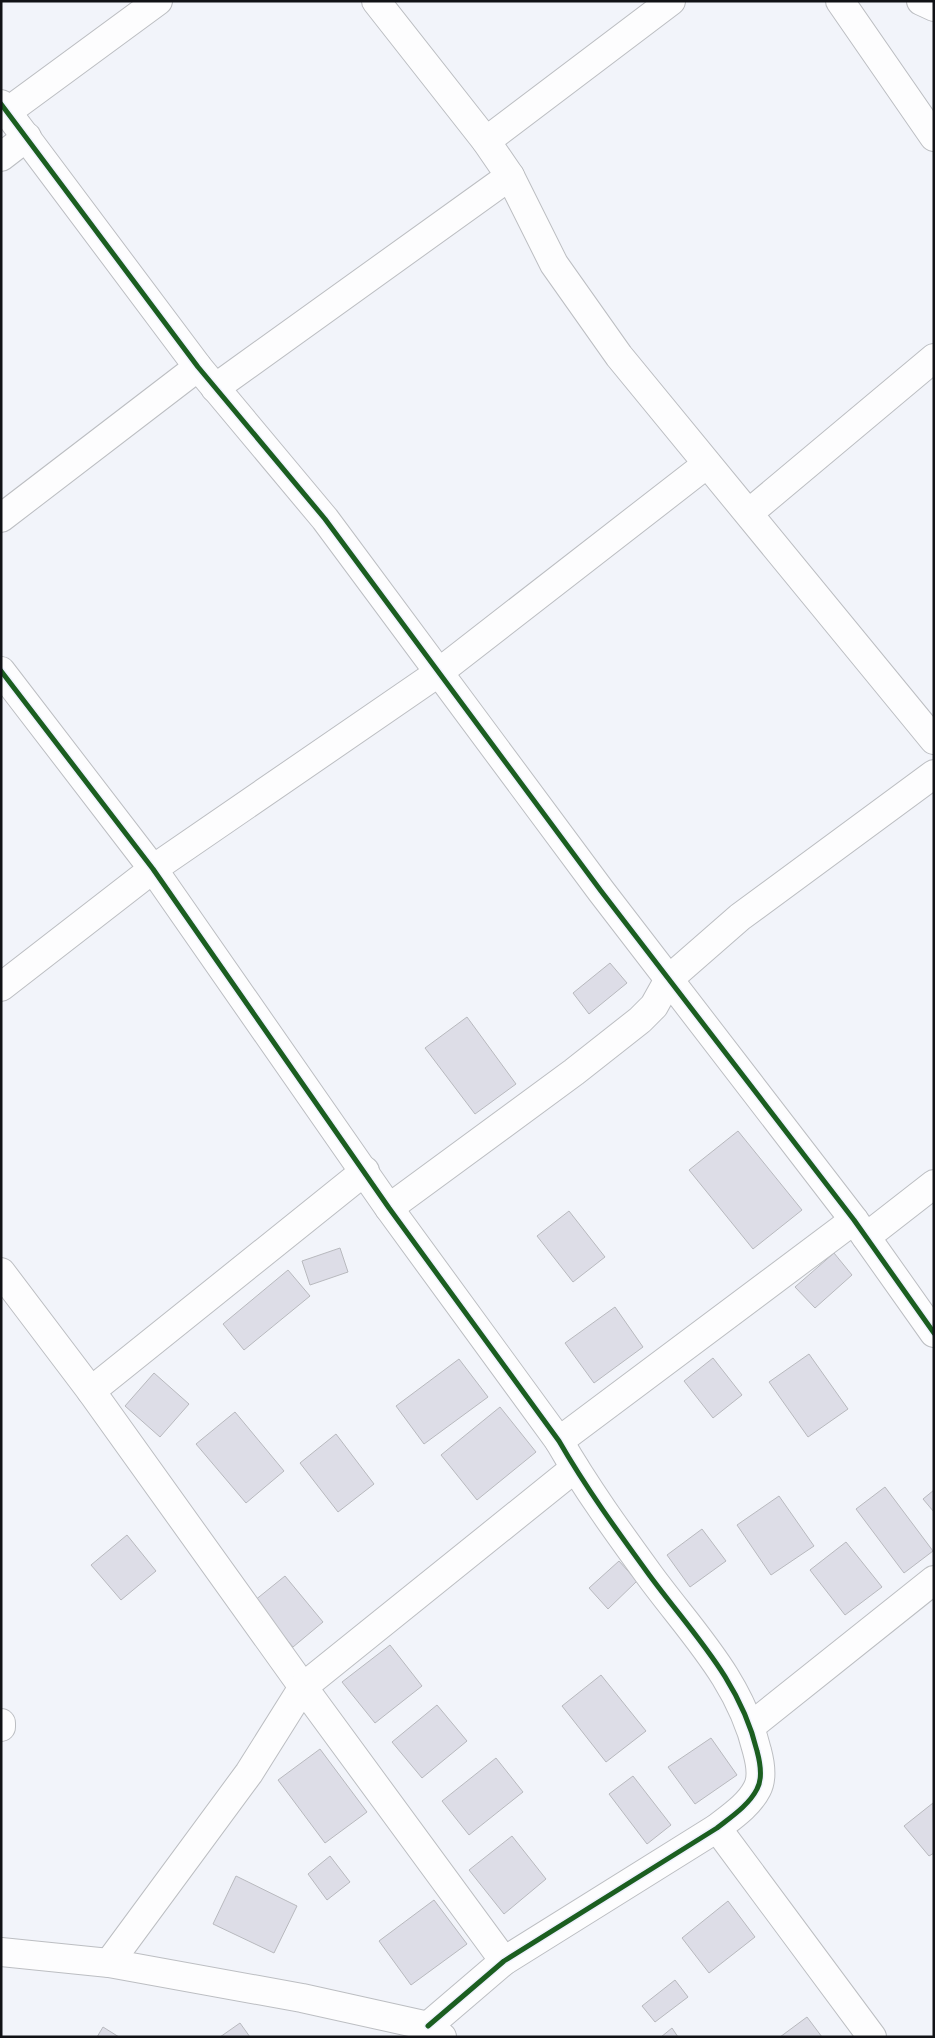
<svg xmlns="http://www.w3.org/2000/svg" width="935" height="2038" font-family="'DejaVu Sans',sans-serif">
	<rect width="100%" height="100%" fill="#f2f4fa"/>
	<g fill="#dddde7" stroke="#b8b9be">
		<path d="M610,963L627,983L589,1014L573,993Z"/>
		<path d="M467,1017L516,1084L475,1114L425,1048Z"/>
		<path d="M738,1131L802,1210L753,1249L689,1170Z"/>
		<path d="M569,1211L605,1257L573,1282L537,1236Z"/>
		<path d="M340,1248L348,1272L310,1285L302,1261Z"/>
		<path d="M834,1253L852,1275L815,1308L795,1287Z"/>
		<path d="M288,1270L310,1296L244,1350L223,1324Z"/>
		<path d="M615,1307L643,1347L594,1383L565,1343Z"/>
		<path d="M809,1354L848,1409L808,1437L769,1382Z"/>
		<path d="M713,1358L742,1395L713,1418L684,1381Z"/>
		<path d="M459,1359L488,1397L424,1444L396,1406Z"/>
		<path d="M154,1373L189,1404L160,1437L125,1406Z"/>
		<path d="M500,1407L536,1452L477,1500L441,1455Z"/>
		<path d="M235,1412L284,1471L246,1503L196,1444Z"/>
		<path d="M336,1434L374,1484L338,1512L300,1463Z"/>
		<path d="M885,1487L933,1551L904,1573L856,1509Z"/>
		<path d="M934,1490V1512L923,1499Z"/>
		<path d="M779,1496L814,1546L771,1575L737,1525Z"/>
		<path d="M702,1529L726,1561L690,1587L667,1555Z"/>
		<path d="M127,1535L156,1571L121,1600L91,1565Z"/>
		<path d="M846,1542L882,1587L845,1615L810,1570Z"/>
		<path d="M619,1561L637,1581L608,1609L589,1588Z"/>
		<path d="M285,1576L323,1622L293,1647L254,1601Z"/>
		<path d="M390,1645L422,1686L375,1723L342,1682Z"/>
		<path d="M601,1675L646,1731L606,1762L562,1706Z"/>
		<path d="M437,1705L467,1741L422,1778L392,1742Z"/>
		<path d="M711,1738L737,1775L695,1804L668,1767Z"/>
		<path d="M320,1749L367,1812L325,1843L278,1780Z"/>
		<path d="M496,1758L523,1792L469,1835L442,1801Z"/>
		<path d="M633,1776L671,1825L647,1844L609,1794Z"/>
		<path d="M933,1803L934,1853L929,1856L904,1826Z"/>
		<path d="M512,1836L546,1879L504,1914L469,1870Z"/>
		<path d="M330,1856L350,1882L327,1900L308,1874Z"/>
		<path d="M236,1876L297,1906L274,1953L213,1924Z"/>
		<path d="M434,1900L467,1944L411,1985L379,1941Z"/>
		<path d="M728,1901L755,1937L709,1973L682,1938Z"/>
		<path d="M675,1980L688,1997L655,2022L642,2006Z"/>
		<path d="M807,2017L822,2037H780Z"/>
		<path d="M240,2023L250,2037H220Z"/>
		<path d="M103,2027L119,2037H97Z"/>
		<path d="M672,2028L678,2037H661Z"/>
	</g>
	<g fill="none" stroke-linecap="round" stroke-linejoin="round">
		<g stroke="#bcbec2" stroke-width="30">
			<g id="minor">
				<path d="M376,1L486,141L510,176L554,264L619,356L934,740"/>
				<path d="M840,1L934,137"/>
				<path d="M921,1L934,7"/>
				<path d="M1,104L198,367L325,519L601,891L854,1220L934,1333"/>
				<path d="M7,112L158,1"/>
				<path d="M486,141L671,1"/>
				<path d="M1,157L27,137"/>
				<path d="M215,388L510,176"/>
				<path d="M749,513L934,358"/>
				<path d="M1,518L198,367"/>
				<path d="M1,671L153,869L389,1208L559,1441C586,1488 618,1532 650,1576C692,1633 740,1680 757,1751C760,1762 763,1778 757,1789C749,1805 731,1817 717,1828L504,1961L428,2026"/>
				<path d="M1,987L153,869L438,673L707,464"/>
				<path d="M389,1208L574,1072L640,1020L654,1006L669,979L740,917L934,774"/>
				<path d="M866,1237L934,1184"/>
				<path d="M1,1272L91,1391L303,1687L504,1961"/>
				<path d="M91,1391L365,1171"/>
				<path d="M559,1441L854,1220"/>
				<path d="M1,1723V1727"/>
				<path d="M751,1726L934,1580"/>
				<path d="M717,1828L872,2037"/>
				<path d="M1,1952L109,1963L302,1998L428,2026L442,2037"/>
				<path d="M109,1963L249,1773L303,1687L575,1468"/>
			</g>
		</g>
		<use href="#minor" stroke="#fdfdfe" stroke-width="28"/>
		<g stroke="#eff2fe" stroke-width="8">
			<g id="cycleway">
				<path d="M1,104L198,367L325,519L601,891L854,1220L934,1333"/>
				<path d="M1,671L153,869L389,1208L559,1441C586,1488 618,1532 650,1576C692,1633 740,1680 757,1751C760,1762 763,1778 757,1789C749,1805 731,1817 717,1828L504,1961L428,2026"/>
			</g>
		</g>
		<use href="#cycleway" stroke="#1b5e20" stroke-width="5"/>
	</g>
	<rect width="935" height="2038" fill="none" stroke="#111216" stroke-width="5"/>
</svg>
